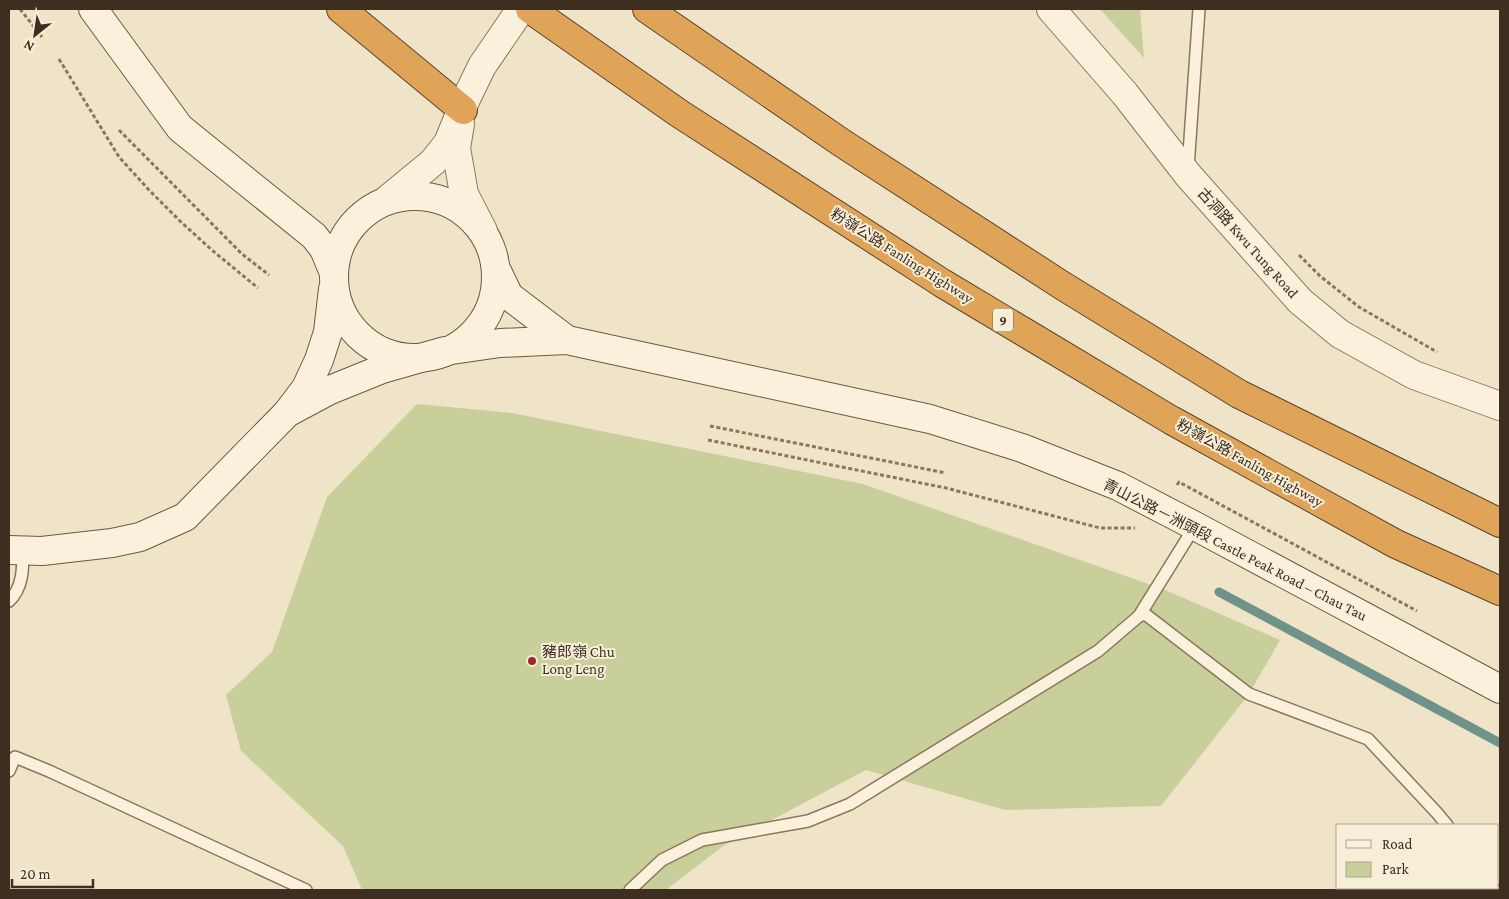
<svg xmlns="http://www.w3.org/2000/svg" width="1509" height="899" font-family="'Crimson Pro','Noto Sans SC',serif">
	<rect width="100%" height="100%" fill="#f0e4c8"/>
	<g fill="#c9cf9b">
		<path d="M1100,9H1140L1144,58Z"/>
		<path d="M417,404L512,413L863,484L1163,589L1280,640L1249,694L1161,806L1005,810L866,770L723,846L666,890H362L343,846L241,751L226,695L272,652L327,497Z"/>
	</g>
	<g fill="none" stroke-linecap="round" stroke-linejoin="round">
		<path stroke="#6f938a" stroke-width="9" d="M1219,592L1500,743"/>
		<g stroke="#8d765c" stroke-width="14">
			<g id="service">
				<path d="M1188,168L1199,9"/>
				<path d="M9,601C23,588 23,568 23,550"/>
				<path d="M1139,616L1145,614L1249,694L1368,739L1437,813L1447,825"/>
				<path d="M9,771L15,757L49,771L306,890"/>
				<path d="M1493,888L1494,890"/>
				<path d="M630,890L662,860L702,840L808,821L850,804L1098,651L1139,616L1195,526"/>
			</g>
		</g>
		<g stroke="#8d765c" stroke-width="30">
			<g id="tertiary">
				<path d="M1051,9L1125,94L1188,175L1300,301L1340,334L1414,375L1500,406"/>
				<path d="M460,124L456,148L464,194L483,231"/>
				<path d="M388,199L433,162L448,143L466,99L482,66L521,9"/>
			</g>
		</g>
		<g stroke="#6f573f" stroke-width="30">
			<g id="secondary">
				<path d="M93,9L180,128L314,236L324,249L334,273"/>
				<circle cx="415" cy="277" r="81"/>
				<path d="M496,269L509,296L567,340"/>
				<path d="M287,413L330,390L382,369L445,351L500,343L567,340L930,419L1022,448L1118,486L1195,526L1500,689"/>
				<path d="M9,550L42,551L112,543L140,537L185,517L287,413L306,388L319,360L328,332L333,289"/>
			</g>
		</g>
		<g stroke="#5b4430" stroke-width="30">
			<g id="motorway">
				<path d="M341,9L463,110"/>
				<path d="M530,9L680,114L942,283L1029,335L1171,420L1396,544L1500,591"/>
				<path d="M647,9L842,143L1063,286L1239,394L1500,523"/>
			</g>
		</g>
		<g stroke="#8d765c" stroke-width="3" stroke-dasharray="4 2.5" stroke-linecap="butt">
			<path d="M20,9L42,37"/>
			<path d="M59,59L119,157L149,190L181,222L213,251L258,288"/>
			<path d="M119,130L242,254L269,275"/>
			<path d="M1299,255L1320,276L1359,307L1437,352"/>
			<path d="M710,426L946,473"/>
			<path d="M708,440L946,488L1100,528H1135"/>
			<path d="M1177,485L1179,482L1417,611"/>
		</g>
		<use href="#service" stroke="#faf1dc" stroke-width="11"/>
		<use href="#tertiary" stroke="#faf1dc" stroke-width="28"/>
		<use href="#secondary" stroke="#faf1dc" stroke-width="28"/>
		<use href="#motorway" stroke="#e0a458" stroke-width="28"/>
	</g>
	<circle fill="#9e2a2b" stroke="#f7eed8" stroke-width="2" cx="532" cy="661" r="5"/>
	<g text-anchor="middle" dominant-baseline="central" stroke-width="4" stroke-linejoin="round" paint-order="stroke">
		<rect fill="#f7eed8" stroke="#756857" stroke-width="1" x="993" y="308.5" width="20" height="23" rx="4"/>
		<g font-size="14" font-weight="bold" fill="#3d2e20">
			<text x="1003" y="320">9</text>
		</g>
		<g font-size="15" fill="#3d2e20" stroke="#f7eed8">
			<text transform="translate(1248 243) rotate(48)">古洞路 Kwu Tung Road</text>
			<text transform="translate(902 256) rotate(32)">粉嶺公路 Fanling Highway</text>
			<text transform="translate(1250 463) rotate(29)">粉嶺公路 Fanling Highway</text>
			<text transform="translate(1235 550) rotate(27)">青山公路－洲頭段 Castle Peak Road – Chau Tau</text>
		</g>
		<g font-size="15" fill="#3d2e20" stroke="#f7eed8" text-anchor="start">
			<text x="542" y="652">豬郎嶺 Chu<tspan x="542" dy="17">Long Leng</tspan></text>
		</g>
	</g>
	<rect width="1509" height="899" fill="none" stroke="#3d2e20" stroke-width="20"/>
	<rect x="1336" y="824" width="162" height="65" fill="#f7eed8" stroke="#ada18e"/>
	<rect x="1346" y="840" width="25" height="8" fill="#faf1dc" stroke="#ada18e"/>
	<text x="1382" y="849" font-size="15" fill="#3d2e20">Road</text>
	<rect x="1346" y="862" width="25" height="15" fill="#c9cf9b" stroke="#ada18e"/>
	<text x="1382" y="874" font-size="15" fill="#3d2e20">Park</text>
	<g transform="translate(35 35) rotate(210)" stroke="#f7eed8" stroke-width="4" paint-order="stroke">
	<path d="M0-4L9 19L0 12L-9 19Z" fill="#3d2e20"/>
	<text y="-8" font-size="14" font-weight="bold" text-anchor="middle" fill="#3d2e20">N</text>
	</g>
	<path d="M12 879v8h81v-8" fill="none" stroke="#3d2e20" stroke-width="2.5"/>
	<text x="20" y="879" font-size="15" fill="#3d2e20" stroke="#f7eed8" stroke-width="4" paint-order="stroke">20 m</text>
</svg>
